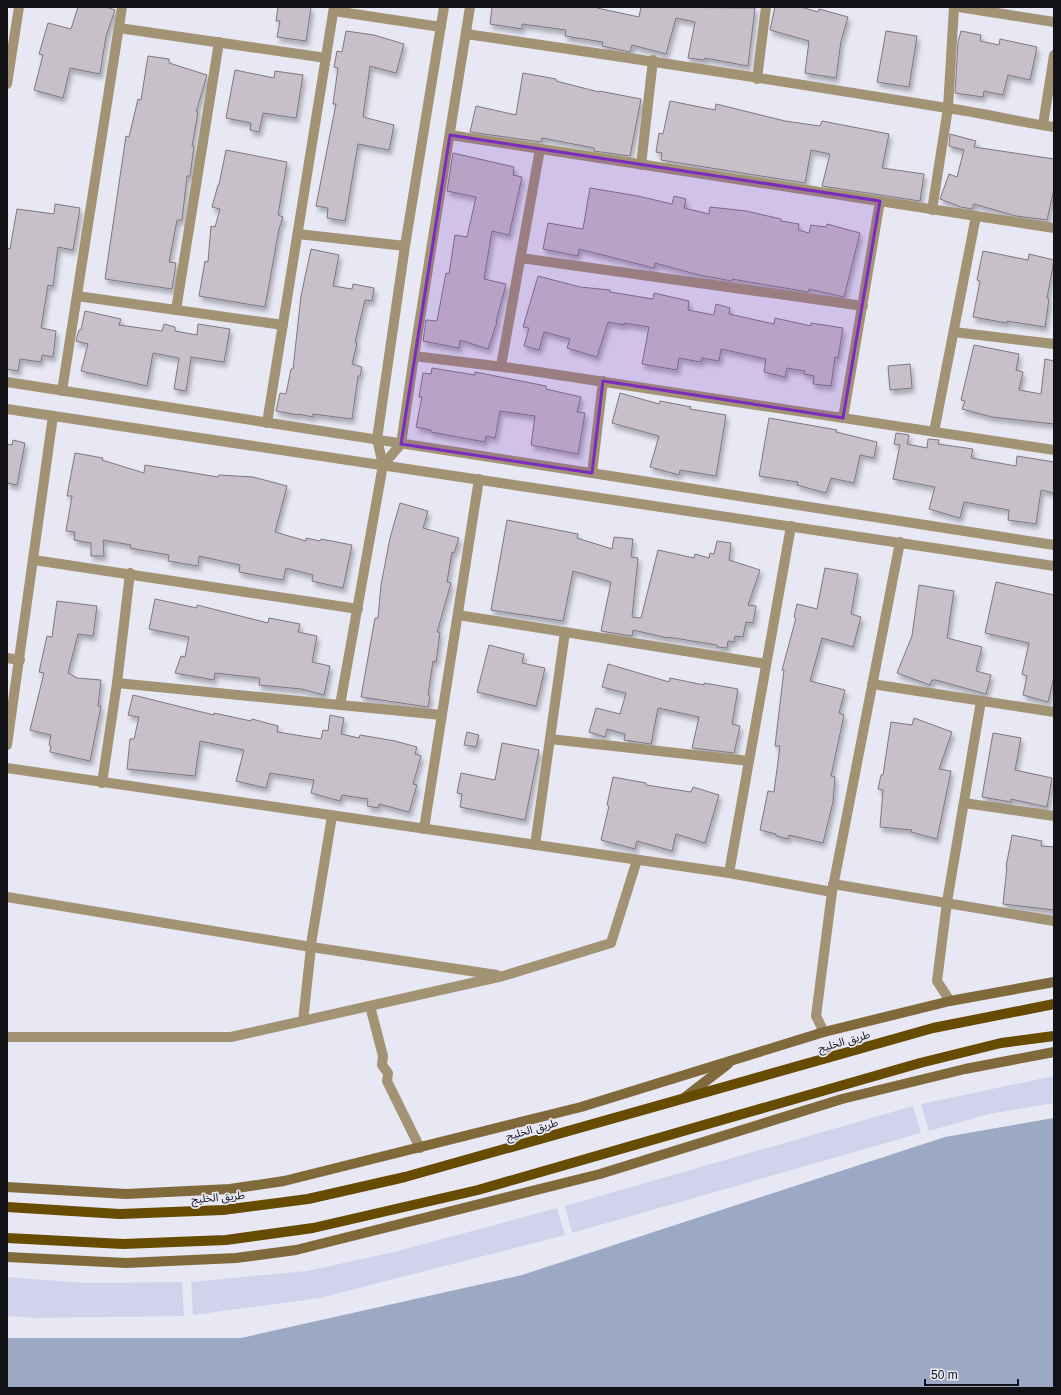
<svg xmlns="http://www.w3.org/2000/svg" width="1061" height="1395" font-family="Helvetica,'Noto Sans Arabic',sans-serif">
	<defs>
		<filter id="shadow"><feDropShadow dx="2.5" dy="4.5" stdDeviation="2" flood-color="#0004"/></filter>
	</defs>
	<rect width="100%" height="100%" fill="#e7e8f4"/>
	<g fill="#d1d3ed">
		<path d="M1054,1076V1103L989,1114L929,1131L921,1104Z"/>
		<path d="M913,1106L921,1133L572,1233L565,1206Z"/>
		<path d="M557,1208L565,1235L320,1298L193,1315L191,1282L307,1271L394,1252Z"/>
		<path d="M7,1277L85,1283L182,1282L184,1316L35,1318L7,1316Z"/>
	</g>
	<path fill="#9ba9c5" d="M1054,1118V1388H7V1338H241L522,1275L945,1137Z"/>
	<g fill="#c7c0c9" stroke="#7e7780" filter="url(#shadow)">
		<path d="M78,7H106L115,10L106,36L100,74L70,68L63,98L34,90L43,55L39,54L48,23L71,29Z"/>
		<path d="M278,7H311L306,41L277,37L280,21H276Z"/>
		<path d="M492,7H597V8L639,17L641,7L755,8L748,66L705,58L704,60L688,58L695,22L676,18L666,54L632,45L630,52L602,46L603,42L565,36L566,30L522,24V29L490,24Z"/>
		<path d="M775,7H801L818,12L819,9L848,17L841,41L836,78L805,73L809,41L770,30Z"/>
		<path d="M346,31L374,35L404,44L396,73L370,66L363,117L394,125L389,150L358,144L345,221L327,218L328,208L316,206L336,104H333L338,68L334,67L337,51L342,52Z"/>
		<path d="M886,31L917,36L909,87L877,82Z"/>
		<path d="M961,31L981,35L980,41L999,45L1000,39L1037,47L1030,80L1008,75L1003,95L984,91L983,97L955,93L958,42Z"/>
		<path d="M148,56L169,59V63L207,75L196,112H198L192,146H194L190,176H187L182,220H177L169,262L176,263L172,289L105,279L126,136L129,137L138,99L141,100Z"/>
		<path d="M235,70L274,78L275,71L303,75L296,118L263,113L259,132L250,130L251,123L226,118Z"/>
		<path d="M523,73L556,79V81L599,92V91L641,99L630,156L594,151V148L542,138L541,142L470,132L476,106L516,115Z"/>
		<path d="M670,101L715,110L716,104L785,121L820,126L822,121L889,134L882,168L924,174L920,201L822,186L830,154L811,150L805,183L661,160L662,153L656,152L659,133L663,134Z"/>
		<path d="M950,134L976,141L974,147L1054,159V189L1047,220L1016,216L974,204L972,209L961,207L940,199L949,174L957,177L964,150L949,146Z"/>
		<path d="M226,150L287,162L278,215L283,217L279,229L265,307L199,296L205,261L208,262L211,226L215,227L220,209L212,207L218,185H219Z"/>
		<path d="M453,153L514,167L513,175L522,177L509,235L492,231L484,279L506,284L496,322H497L488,349L460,340L459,348L423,341L426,320L437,321L446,273L449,274L455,235L467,237L476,197L447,191Z"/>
		<path d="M590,188L638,196L672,204L674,196L686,199L684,208L709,214L710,207L746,211L781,219V221L799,224L798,230L809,233L811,225L826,227L827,224L860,233L844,297L809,289L808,292L732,279V281L699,275L655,263L654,268L579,249L578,256L543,249L548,223L583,229Z"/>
		<path d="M55,204L80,208L73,250L58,247L53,286L48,285L41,328L56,331L53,357L42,355L41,362L20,359L18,371L7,369V248L10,249L17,209L54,214Z"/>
		<path d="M311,249L339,255L333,286L352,289L353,284L374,288L372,301L365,300L355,342L357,343L352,364L362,367L360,376H358L352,419L313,414V417L298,414V415L276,411L280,393L286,394L291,369H293L301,296Z"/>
		<path d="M983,251L1028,260L1029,254L1054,260L1047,298L1049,299L1045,327L1007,321V323L973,317L980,281L977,280Z"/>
		<path d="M538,276L580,287L610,290V292L653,299L654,293L689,301L688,310L714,315L716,304L730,308L729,314L774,324L775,318L811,326V323L843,328L838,358L835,357L831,386L813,384L814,376L804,374L805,371L787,368L785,377L764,372L766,359L721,349L719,361L702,358L701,362L679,358L677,370L642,364L649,327L624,323V325L608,322L597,357L567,348L570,339L544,332L539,350L524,346L529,328L523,327Z"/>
		<path d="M85,311L121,319L119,325L162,331L164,324L175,327V331L197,335L198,324L230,329L224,362L191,357L186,391L174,389L179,358L153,353L147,386L81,371L88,344L76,341L79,330H81Z"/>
		<path d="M974,345L1019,354L1016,370L1023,372L1019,390L1041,394L1045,359L1054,361V424L992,417L962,409L965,401L961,400Z"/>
		<path d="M910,364L912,388L890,390L888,366Z"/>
		<path d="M432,368L475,375V372L546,386V389L581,397L577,412L585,413L578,454L531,445L535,416L500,411L495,438L486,436L485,442L431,432V430L416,427L422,397H419L423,373L431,374Z"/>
		<path d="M620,393L659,404L660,401L691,407L690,409L726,415L716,476L680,470L679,475L650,467L659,436L612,423Z"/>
		<path d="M769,418L837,430L836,432L877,442L874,458L860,455L854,483L831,478L826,493L797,485L798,482L759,476Z"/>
		<path d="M896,433L909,435L907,444L927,448L928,439L939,440L938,444L973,449L971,458L1016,466L1017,456L1054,462V493L1041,490L1036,524L1008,520L1009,510L964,502L960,518L929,509L935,487L893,479L900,445L894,444Z"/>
		<path d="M13,440L25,443L17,485L7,483V444L12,445Z"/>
		<path d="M75,453L103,458L102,460L144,473L145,465L218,477L219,475L253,477L287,486L275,532L306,541V538L320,541L321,539L352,545L343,588L312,581L313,575L286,568L283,580L239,572L240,565L199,556L198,566L168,561L169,555L130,548L131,545L103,540L104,556H91V543L74,540L75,532L66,531L72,496H67Z"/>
		<path d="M400,503L428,511L423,528L459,538L454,553L452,552L447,582L451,583L437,632H440L436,662L433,661L428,695L430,696L428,707L361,697L375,618H378L381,585L390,538Z"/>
		<path d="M507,520L578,534L577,538L612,549L614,537L633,539L631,557L638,558L632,617L641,618L658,550L694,558L695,554L709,558L710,553L714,554L717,541L731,543L729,560L760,570L748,605L756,606L753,623L746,622L743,637L735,636L734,642L728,641L727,648L717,647V645L668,637V638L633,630L632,636L601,631L611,582L573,571L563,621L491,610Z"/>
		<path d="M825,568L858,574L851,614L861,617L853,647L822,638L810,681L845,690L839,713L844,715L831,776L835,777L833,802L823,843L789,835L788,839L776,836V834L760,830L768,791L774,792L780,746H775L784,670H782L796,618L794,617L797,604L817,609Z"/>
		<path d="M996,582L1054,595V677L1048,702L1023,695L1027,676L1022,674L1029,643L985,633Z"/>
		<path d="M919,585L954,591L947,638L982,647L976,671L991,675L986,694L936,680H932L930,685L897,673L912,636Z"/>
		<path d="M155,599L197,608V605L268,623L269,618L300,624L298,632L317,636L312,662L330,666L324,695L302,689L259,685L260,678L215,673L214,680L175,673L181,656L185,657L189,637L149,629Z"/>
		<path d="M57,601L97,606L93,636L78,634L68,673L77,678L101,680L98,706H101L90,761L50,752L51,746L49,745L51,735L30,730L44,673L39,672L47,636L52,637Z"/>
		<path d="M489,645L524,654L522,663L545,668L536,706L477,692Z"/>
		<path d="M608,664L669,682L670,678L704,685V683L738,689L732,724L740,726L734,753L692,748L699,717L658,708L651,744L624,740L625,734L607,729L605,737L589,732L596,708L620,714L626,693L602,687Z"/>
		<path d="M133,695L214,715V713L251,721L252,719L278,726L277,732L321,739L323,730L328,731L330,715L344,718L341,734L359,738L360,735L395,741L417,747L415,754L421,756L413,784L417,785L409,812L379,804L378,808L367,806L368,799L342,795L340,801L311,793L314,780L270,773L266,788L236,781L244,750L200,741L195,776L127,769L130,739H134L139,717L128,715Z"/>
		<path d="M914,718L952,732L939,769L951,771L937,839L911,832L912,830L880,827L883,790L878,789L881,775H883L891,722L912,725Z"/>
		<path d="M467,732L479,735L476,747L464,745Z"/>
		<path d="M993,733L1021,738L1015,770L1052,778L1047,807L1011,799V802L982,797Z"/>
		<path d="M502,743L539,750L525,820L460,807L462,794L457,793L461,773L495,780Z"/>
		<path d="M613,777L646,783V785L691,792L693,787L719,795L705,843L676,834L672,851L637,841L635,849L601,840L609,806L607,805Z"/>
		<path d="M1012,835L1042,841L1041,846L1054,847V910L1003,904L1007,867H1006Z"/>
	</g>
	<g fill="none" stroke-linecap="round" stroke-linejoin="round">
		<g stroke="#a29374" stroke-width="10">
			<path d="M959,7L1054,22"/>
			<path d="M334,11L441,27"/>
			<path d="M119,28L326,58"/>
			<path d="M466,34C626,57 787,82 947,108C983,113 1018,122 1054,127"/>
			<path d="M757,79L766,7"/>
			<path d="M7,84L19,7"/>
			<path d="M1043,125L1054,55"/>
			<path d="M450,135L1054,228"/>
			<path d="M641,165L653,60"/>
			<path d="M932,210L948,108L954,7"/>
			<path d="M298,234L405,246"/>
			<path d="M521,258L863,306"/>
			<path d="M77,296L283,325"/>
			<path d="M176,310L219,42"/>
			<path d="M954,332L1054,344"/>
			<path d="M414,356L519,369L1054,450"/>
			<path d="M501,366L540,149"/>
			<path d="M7,382L1054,545"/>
			<path d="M62,391L122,7"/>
			<path d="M7,409L1054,566"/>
			<path d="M843,418L880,201"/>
			<path d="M267,423L334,7"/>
			<path d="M934,432L976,216"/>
			<path d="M383,465L401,444L414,356L470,7"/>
			<path d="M592,473L603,381"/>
			<path d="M34,560L358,609"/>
			<path d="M458,615L766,664"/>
			<path d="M7,658L20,660"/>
			<path d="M117,683L442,715"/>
			<path d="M872,684L1054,712"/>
			<path d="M340,705L383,465L377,439L405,246L444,7"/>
			<path d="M550,739L749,761"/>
			<path d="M7,745L53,416"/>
			<path d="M7,768L729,873L832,892"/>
			<path d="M102,783L117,683L130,573"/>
			<path d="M964,803L1054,816"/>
			<path d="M424,829L479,479"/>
			<path d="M535,845L565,632"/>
			<path d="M729,873L791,526"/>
			<path d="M833,884L1054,921"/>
			<path d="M7,897L311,947L497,975"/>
			<path d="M950,1001L937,981L947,902L981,701"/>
			<path d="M370,1006L383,1056L382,1065L388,1073L387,1081L420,1148"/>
			<path d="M303,1021L312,938L332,816"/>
			<path d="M824,1032L816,1016L832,892L900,542"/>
			<path d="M7,1037H231L503,976L611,943L637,860"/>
		</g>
		<g stroke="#80693a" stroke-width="10">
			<path d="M684,1098L728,1064"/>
			<path d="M7,1187L126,1194L230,1189L284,1181L581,1107L824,1032L950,1001L1054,982"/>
			<path d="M7,1257L126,1263L236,1258L296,1250L600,1174L842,1099L965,1069L1054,1052"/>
		</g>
		<g stroke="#674b01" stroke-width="10">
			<path d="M7,1207L120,1214L223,1210L308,1199L405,1177L933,1028L1054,1004"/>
			<path d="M7,1238L123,1244L226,1240L313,1228L478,1190L920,1063L1001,1043L1054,1036"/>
		</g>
	</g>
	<path fill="#7b2cbf" fill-opacity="0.2" stroke="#7b2cbf" stroke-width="3" stroke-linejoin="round" d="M450,135L880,201L843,418L603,381L592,473L401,444Z"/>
	<g text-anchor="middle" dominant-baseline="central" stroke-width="3.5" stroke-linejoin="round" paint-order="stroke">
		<g font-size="11" fill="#121216" stroke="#e7e8f4">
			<text transform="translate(844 1041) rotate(-16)">طريق الخليج</text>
			<text transform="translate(532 1129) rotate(-16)">طريق الخليج</text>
			<text transform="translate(218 1197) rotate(-5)">طريق الخليج</text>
		</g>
	</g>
	<rect width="1061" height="1395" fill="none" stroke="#121216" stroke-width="16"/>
	<path d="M925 1379v6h93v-6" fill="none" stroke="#121216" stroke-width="2"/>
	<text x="931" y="1379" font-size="12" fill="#121216" stroke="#e7e8f4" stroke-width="3" paint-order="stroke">50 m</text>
</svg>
